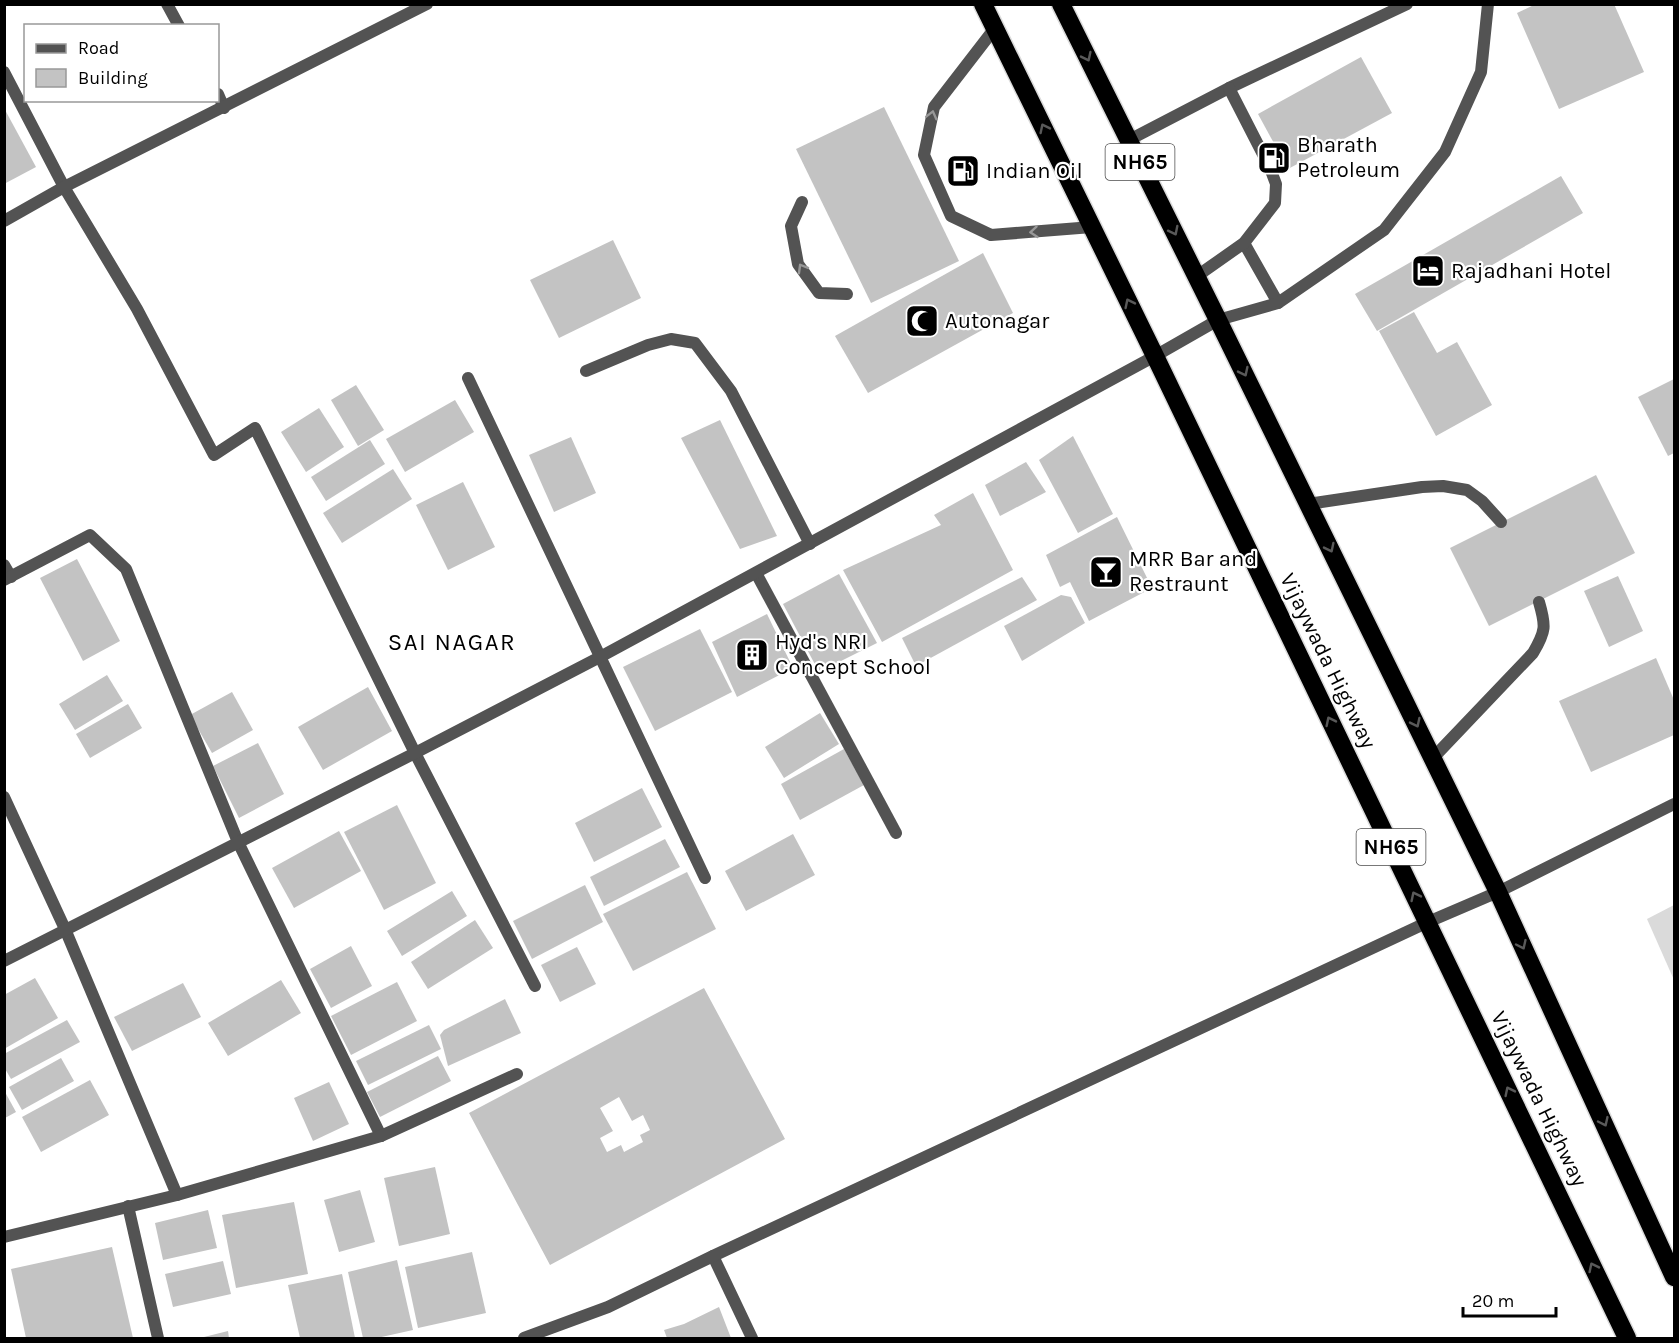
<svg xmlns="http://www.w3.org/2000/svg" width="1679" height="1343" font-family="Karla,sans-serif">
	<rect width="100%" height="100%" fill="#fff"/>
	<path fill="#dadada" d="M1674,905V980L1647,919Z"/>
	<g fill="#c3c3c3" fill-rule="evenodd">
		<path d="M1536,4H1614L1644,72L1559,109L1517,13Z"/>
		<path d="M1361,57L1392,113L1288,169L1258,114Z"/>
		<path d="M884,107L959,261L871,303L796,149Z"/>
		<path d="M4,108L36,167L4,184Z"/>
		<path d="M1561,176L1583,213L1377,331L1355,294Z"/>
		<path d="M613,240L641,298L559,338L530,280Z"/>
		<path d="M983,253L1013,313L868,393L835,336Z"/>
		<path d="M1414,312L1437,353L1457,342L1492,405L1436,436L1379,331Z"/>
		<path d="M1674,379V453L1668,456L1638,397Z"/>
		<path d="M356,385L384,430L358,446L331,400Z"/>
		<path d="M455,400L474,432L405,472L386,439Z"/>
		<path d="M319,408L344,447L306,472L281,432Z"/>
		<path d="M720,420L777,536L740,549L681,438Z"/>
		<path d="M1073,436L1113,514L1078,533L1039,460Z"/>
		<path d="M571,437L596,493L554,512L529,455Z"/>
		<path d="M370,440L385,464L326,501L311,477Z"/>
		<path d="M1026,462L1046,492L1000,516L985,485Z"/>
		<path d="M393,469L412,499L342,543L323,513Z"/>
		<path d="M1596,475L1635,553L1489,626L1450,548Z"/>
		<path d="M463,482L495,547L448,570L416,505Z"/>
		<path d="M973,493L1013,570L882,642L843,570L941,525L934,515Z"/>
		<path d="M1117,517L1152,588L1089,621L1070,582L1060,587L1046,555Z"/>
		<path d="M77,559L120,641L83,661L40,578Z"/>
		<path d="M839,574L877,643L819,672L783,604Z"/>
		<path d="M1618,576L1643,631L1609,647L1584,591Z"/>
		<path d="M1022,577L1037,600L916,666L902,638Z"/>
		<path d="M1061,595L1071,597L1085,623L1022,661L1004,626Z"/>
		<path d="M767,614L793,668L737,697L712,642Z"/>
		<path d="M700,629L732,692L655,731L623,667Z"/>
		<path d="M1656,658L1674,700V735L1591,772L1559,701Z"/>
		<path d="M107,675L123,701L75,730L59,704Z"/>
		<path d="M368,687L392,731L323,770L298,727Z"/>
		<path d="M232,692L253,730L212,753L190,715Z"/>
		<path d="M128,704L142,728L90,758L76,734Z"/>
		<path d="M820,713L839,744L784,778L765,747Z"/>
		<path d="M258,743L284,794L239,818L213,766Z"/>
		<path d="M844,749L864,785L800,820L781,784Z"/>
		<path d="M642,788L662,827L594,862L575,823Z"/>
		<path d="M397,805L436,883L384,910L344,832Z"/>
		<path d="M339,831L361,871L294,908L272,868Z"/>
		<path d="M793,834L815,875L746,911L725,871Z"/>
		<path d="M665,839L680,867L604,906L590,877Z"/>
		<path d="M687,872L716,929L633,971L603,914Z"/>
		<path d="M585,885L603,922L532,959L513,921Z"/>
		<path d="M452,891L467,916L402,956L387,931Z"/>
		<path d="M475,920L493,948L428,989L411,962Z"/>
		<path d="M351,946L372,986L331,1008L310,969Z"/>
		<path d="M577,947L596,984L560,1002L541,965Z"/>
		<path d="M35,978L58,1018L4,1049V995Z"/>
		<path d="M281,980L301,1013L228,1056L208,1023Z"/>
		<path d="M397,982L417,1021L351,1055L331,1016Z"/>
		<path d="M183,983L201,1017L132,1051L114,1017Z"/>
		<path d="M704,988L785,1139L550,1265L469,1113ZM619,1097L632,1121L643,1115L650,1130L640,1135L643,1142L624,1152L621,1145L607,1152L600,1138L613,1131L600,1108Z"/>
		<path d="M505,999L521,1033L448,1066L440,1035L444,1030Z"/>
		<path d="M67,1020L80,1042L11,1079L4,1067V1054Z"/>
		<path d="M429,1025L441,1049L368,1085L356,1061Z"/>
		<path d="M438,1056L451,1081L380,1117L367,1092Z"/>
		<path d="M61,1058L74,1081L22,1110L9,1087Z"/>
		<path d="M90,1080L109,1115L41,1152L22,1117Z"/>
		<path d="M329,1082L349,1124L313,1141L294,1098Z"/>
		<path d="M5,1092L16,1112L5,1118Z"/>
		<path d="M435,1167L450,1234L399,1246L384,1178Z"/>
		<path d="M360,1190L375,1242L339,1252L324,1200Z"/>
		<path d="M294,1202L308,1274L236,1288L222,1215Z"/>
		<path d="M208,1210L217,1248L163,1260L155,1223Z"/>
		<path d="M112,1247L133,1338H26L11,1269Z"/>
		<path d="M472,1252L486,1313L418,1328L405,1267Z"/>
		<path d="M397,1260L413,1330L377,1338H363L348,1272Z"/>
		<path d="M223,1261L231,1294L173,1307L165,1274Z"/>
		<path d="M342,1274L355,1338H300L288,1285Z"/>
		<path d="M719,1307L731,1338H667L664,1330L684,1324Z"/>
		<path d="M228,1331L229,1338H200Z"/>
	</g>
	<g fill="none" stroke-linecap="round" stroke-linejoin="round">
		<g stroke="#dbdbdb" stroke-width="21">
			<g id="highway">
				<path d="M983,4L1155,356L1627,1338"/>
				<path d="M1061,4L1218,320L1498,892L1674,1277"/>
			</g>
		</g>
		<g stroke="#535353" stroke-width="12">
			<path d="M167,4L179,26"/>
			<path d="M995,28L934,107L924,155L951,216L991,235L1092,227"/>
			<path d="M218,94L224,108"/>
			<path d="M1129,140L1229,88L1407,4"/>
			<path d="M802,202L791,226L798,264L819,293L847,294"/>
			<path d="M1244,243L1278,303"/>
			<path d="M1197,276L1244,243L1275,203L1276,184L1270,168L1229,88"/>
			<path d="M586,371L648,345L671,339L695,343L731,391L810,544"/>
			<path d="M1308,504L1422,487L1443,486L1467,490L1482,501L1501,522"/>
			<path d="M1433,758L1533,653C1546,631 1546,626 1539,602"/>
		</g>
		<g stroke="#535353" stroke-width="12">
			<path d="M4,72L64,187L137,309L214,455L255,428L415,753L535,986"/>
			<path d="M4,221L64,187L427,4"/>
			<path d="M468,378L705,878"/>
			<path d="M4,565L11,577"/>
			<path d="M756,573L896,833"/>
			<path d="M4,580L90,535L126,569L238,842L381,1136"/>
			<path d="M4,797L65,929L177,1195"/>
			<path d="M4,961L415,753L600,657L1155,356L1218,320L1278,303L1384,230L1445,152L1481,72L1488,4"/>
			<path d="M128,1206L158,1338"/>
			<path d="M4,1237L177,1195L381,1136L517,1074"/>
			<path d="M713,1256L752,1338"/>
			<path d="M524,1338L608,1307L713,1256L1428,922L1498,892L1674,804"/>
		</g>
		<use href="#highway" stroke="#000" stroke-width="18"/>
	</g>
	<defs><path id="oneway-chevron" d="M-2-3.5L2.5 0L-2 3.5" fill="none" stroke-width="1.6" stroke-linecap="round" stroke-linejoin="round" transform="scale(1.5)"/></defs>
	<g stroke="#595959">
		<use href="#oneway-chevron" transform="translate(1087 57) rotate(64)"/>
		<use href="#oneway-chevron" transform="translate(1044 128) rotate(-116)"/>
		<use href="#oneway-chevron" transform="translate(1174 231) rotate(63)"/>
		<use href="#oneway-chevron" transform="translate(1129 303) rotate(-116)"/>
		<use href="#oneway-chevron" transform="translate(1244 372) rotate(64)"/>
		<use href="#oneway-chevron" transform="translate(1330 548) rotate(64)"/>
		<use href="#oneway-chevron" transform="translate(1330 721) rotate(-116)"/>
		<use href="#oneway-chevron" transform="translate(1416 723) rotate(64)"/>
		<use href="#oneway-chevron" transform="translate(1415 896) rotate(-116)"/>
		<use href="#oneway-chevron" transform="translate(1522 945) rotate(65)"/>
		<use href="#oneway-chevron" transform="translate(1509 1091) rotate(-116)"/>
		<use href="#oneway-chevron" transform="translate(1604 1122) rotate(65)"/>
		<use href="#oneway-chevron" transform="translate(1593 1267) rotate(-116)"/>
	</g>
	<g stroke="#989898">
		<use href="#oneway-chevron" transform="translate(932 115) rotate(-76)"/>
		<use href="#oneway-chevron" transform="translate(1034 232) rotate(175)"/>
		<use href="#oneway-chevron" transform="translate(802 268) rotate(-120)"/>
	</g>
	<defs>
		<g id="fuel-square" transform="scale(1.725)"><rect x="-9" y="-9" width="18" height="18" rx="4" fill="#000" stroke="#fff"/><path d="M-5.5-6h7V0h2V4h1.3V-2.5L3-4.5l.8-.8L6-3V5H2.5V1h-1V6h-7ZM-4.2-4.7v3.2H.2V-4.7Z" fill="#fff"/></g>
		<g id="hotel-square" transform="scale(1.725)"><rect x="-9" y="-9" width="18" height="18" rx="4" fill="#000" stroke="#fff"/><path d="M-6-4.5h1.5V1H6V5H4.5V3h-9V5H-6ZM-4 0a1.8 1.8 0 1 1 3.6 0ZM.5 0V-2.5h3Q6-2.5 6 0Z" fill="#fff"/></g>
		<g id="mosque-square" transform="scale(1.725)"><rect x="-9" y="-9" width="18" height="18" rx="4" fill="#000" stroke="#fff"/><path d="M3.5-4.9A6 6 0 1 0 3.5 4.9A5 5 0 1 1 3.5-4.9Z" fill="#fff"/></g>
		<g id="bar-square" transform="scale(1.725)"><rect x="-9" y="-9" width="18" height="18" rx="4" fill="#000" stroke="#fff"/><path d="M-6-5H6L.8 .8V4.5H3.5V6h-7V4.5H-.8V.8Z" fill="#fff"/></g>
		<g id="building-square" transform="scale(1.725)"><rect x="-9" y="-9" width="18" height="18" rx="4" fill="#000" stroke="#fff"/><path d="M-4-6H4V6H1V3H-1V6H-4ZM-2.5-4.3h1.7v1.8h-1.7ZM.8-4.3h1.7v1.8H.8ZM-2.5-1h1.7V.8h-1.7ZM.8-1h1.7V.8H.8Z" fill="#fff"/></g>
	</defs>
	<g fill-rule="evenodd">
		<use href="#fuel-square" x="1274" y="158"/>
		<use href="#fuel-square" x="963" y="171"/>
		<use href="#hotel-square" x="1428" y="271"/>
		<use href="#mosque-square" x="922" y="321"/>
		<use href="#bar-square" x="1106" y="572"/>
		<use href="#building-square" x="752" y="655"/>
	</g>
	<g text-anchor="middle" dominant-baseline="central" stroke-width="4.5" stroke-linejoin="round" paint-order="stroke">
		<g fill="#fff" stroke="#4c4c4c" stroke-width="1.5">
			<rect x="1105.5" y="144" width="69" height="36" rx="4.5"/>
			<rect x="1356.5" y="829" width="69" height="36" rx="4.5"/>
		</g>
		<g font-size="21" font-weight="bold" fill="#000">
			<text x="1140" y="162">NH65</text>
			<text x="1391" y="847">NH65</text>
		</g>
		<g font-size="22" fill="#000" stroke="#fff" text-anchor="start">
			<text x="1297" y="145">Bharath<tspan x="1297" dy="25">Petroleum</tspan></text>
			<text x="986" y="171">Indian Oil</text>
			<text x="1451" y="271">Rajadhani Hotel</text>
			<text x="945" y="321">Autonagar</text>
			<text x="1129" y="559">MRR Bar and<tspan x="1129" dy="25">Restraunt</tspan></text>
			<text x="775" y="642">Hyd's NRI<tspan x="775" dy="25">Concept School</tspan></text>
		</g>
		<g font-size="22" fill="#000" stroke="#fff">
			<text transform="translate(1328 661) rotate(64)">Vijaywada Highway</text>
			<text transform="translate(1539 1099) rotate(64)">Vijaywada Highway</text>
		</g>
		<g font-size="24" letter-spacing="1.5" fill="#000" stroke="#fff">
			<text x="452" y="642">SAI NAGAR</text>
		</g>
	</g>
	<rect width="1679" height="1343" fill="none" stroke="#000000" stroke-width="12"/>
	<rect x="24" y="24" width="195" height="78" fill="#ffffff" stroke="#999999" stroke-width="1.5"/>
	<rect x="36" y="44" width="30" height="9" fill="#535353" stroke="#999999" stroke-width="1.5"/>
	<text x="78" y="54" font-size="18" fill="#000000">Road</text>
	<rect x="36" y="69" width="30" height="18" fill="#c3c3c3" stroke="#999999" stroke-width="1.5"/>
	<text x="78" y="84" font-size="18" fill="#000000">Building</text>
	<path d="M1463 1307v9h93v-9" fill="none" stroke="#000000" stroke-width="3"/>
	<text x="1472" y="1307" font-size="18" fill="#000000" stroke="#ffffff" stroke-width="4.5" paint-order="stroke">20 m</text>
</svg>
